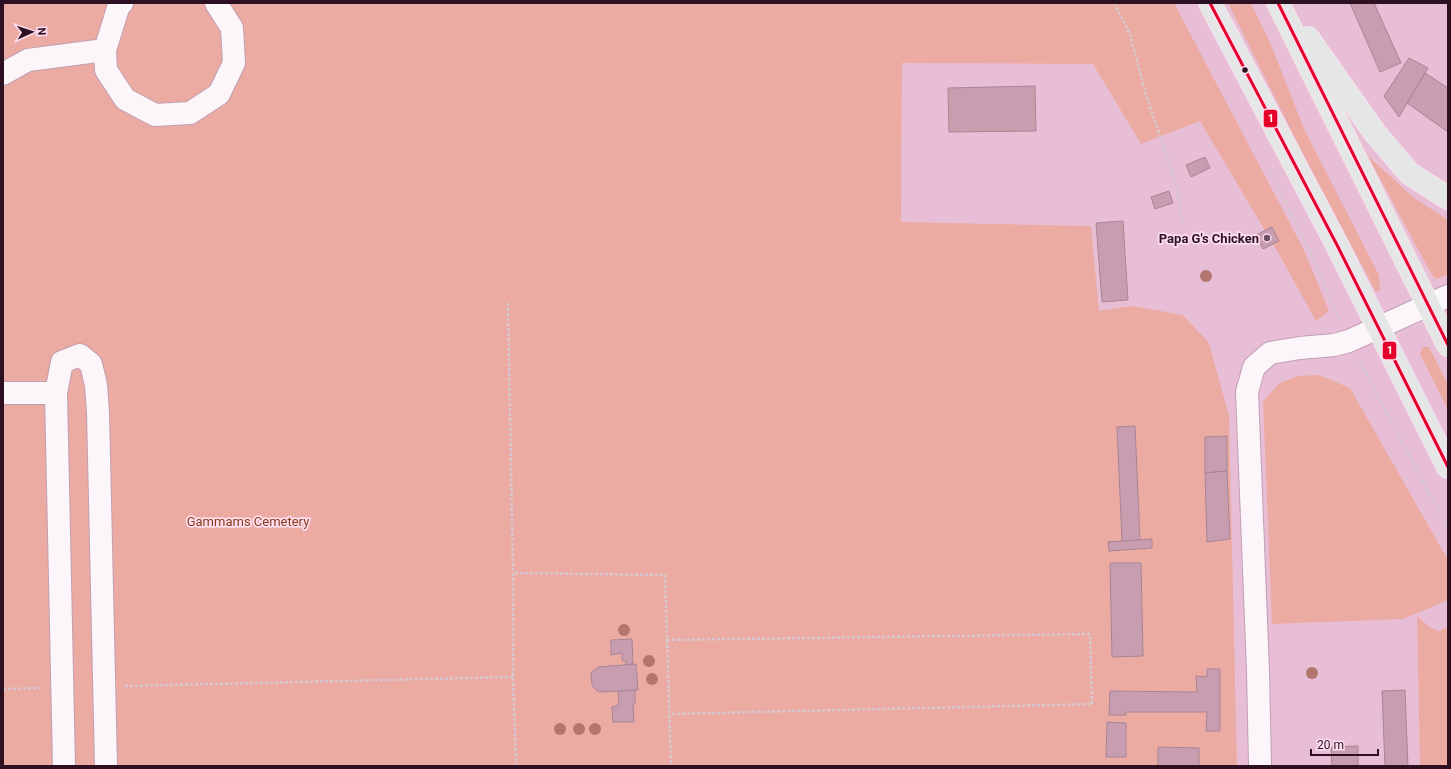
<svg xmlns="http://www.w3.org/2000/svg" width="1451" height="769" font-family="Roboto,sans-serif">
	<rect width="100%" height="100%" fill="#e8bed6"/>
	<g fill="#ecaba2">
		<path d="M3,3H1174L1304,250L1329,311L1316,321L1280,256L1200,121L1141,144L1093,64L902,63L901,222L1091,226L1099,311L1132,306L1183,315L1209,343L1229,416L1237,766H3Z"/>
		<path d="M1228,3H1251L1271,45L1305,131L1379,275L1380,290L1376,292L1301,150Z"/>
		<path d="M1368,156L1414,198L1448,220V275L1436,279L1432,275Z"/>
		<path d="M1423,347H1429L1448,385V410L1420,354Z"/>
		<path d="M1319,375L1350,388L1448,560V600L1403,619L1272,624L1263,401L1280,383L1298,376Z"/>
		<path d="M1417,616L1431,628L1439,631L1448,627V766H1420Z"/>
	</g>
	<g fill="#c99db0" stroke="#a78595">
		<path d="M1350,3H1374L1401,63L1380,72Z"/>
		<path d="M1409,58L1428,68L1399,117L1384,96Z"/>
		<path d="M1425,73L1448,88V132L1407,103Z"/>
		<path d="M1035,86L1036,131L949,132L948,88Z"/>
		<path d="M1205,157L1210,168L1191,177L1186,165Z"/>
		<path d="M1169,191L1173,203L1155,209L1151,197Z"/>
		<path d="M1123,221L1128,300L1102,302L1096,223Z"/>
		<path d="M1272,227L1279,241L1263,249L1256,235Z"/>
		<path d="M1135,426L1140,540L1122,541L1117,427Z"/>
		<path d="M1227,436V471L1205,473V437Z"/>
		<path d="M1227,471L1230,539L1207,542L1205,473Z"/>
		<path d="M1152,539V548L1109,551L1108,542Z"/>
		<path d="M1110,563H1141L1143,656L1112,657Z"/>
		<path d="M632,639L633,664L626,665V661H622V653L611,655V640Z"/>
		<path d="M636,664L638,690L599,692L595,689L592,685L591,673L598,667Z"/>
		<path d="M1207,669H1220V731H1206L1207,712H1126V715H1109L1110,691L1197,692L1196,676L1207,677Z"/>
		<path d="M635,690V704L633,705L634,722H613L612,707L619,705L618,691Z"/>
		<path d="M1405,690L1408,766H1385L1382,691Z"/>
		<path d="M1107,722L1126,723V757H1106Z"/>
		<path d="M1358,746V766H1332L1331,747Z"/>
		<path d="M1158,747L1199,748V766H1158Z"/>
	</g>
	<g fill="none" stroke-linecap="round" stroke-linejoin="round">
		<g stroke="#c09fb3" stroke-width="24">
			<g id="minor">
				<path d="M122,3L119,5L105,50L106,70L125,99L155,115L190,113L219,94L234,63L232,28L216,3"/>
				<path d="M3,74L28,60L105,50"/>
				<path d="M3,393H56"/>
				<path d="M64,766L56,393L62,362L80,355L91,364L96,385L98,412L106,766"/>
				<path d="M1260,766L1258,671L1247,392L1254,367L1270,353L1300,348L1334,345L1349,341L1448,296"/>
			</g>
		</g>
		<g stroke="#f5e2ed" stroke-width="24">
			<g id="major">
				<path d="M1210,3L1337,245L1448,467"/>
				<path d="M1278,3L1448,345"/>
				<path d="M1308,38L1375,133L1410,174L1448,198"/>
			</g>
		</g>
		<g stroke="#d6c8d0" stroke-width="2.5" stroke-dasharray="3 2" stroke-linecap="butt">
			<path d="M1114,3L1130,34L1146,95L1166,154L1180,200L1182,222"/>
			<path d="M1269,168L1311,254L1340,321"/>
			<path d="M508,303L513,573"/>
			<path d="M1359,360L1448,529"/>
			<path d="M667,640L1090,634L1092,704L670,714"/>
			<path d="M125,686L513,677"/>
			<path d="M3,689L40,688"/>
			<path d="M516,766L513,677V573L665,575L671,766"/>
		</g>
		<use href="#minor" stroke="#fcf5f9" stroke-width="22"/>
		<use href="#major" stroke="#e5e7e7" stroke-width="22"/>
		<g stroke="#fedef0" stroke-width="6">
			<g id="bus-1">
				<path d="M1210,3L1337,245L1448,467"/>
				<path d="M1278,3L1448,345"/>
			</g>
		</g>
		<use href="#bus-1" stroke="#e4002b" stroke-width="3"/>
	</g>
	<g fill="#b4766c">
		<circle cx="1206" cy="276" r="6"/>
		<circle cx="624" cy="630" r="6"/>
		<circle cx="649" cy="661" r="6"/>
		<circle cx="1312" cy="673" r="6"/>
		<circle cx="652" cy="679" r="6"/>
		<circle cx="560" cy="729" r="6"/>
		<circle cx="579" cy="729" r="6"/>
		<circle cx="595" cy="729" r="6"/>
	</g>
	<circle fill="#2d1123" stroke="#fedef0" stroke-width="1.5" cx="1245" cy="70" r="3.5"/>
	<circle fill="#6e4e62" stroke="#fedef0" stroke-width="1.5" cx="1267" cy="238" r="4"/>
	<g text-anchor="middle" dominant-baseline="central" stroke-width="3.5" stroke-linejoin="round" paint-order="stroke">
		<g font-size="13" font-weight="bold" fill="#2d1123" stroke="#fedef0" text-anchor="end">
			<text x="1259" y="238">Papa G's Chicken</text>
		</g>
		<g font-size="13" fill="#8a3c16" stroke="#fedef0">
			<text x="248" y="521">Gammams Cemetery</text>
		</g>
	</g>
	<g stroke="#fedef0" stroke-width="1.5">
		<rect x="1263" y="109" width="15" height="19" rx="4" fill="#e4002b"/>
		<rect x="1382" y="341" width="15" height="19" rx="4" fill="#e4002b"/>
	</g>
	<g font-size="11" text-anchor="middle" font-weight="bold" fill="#fff">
		<text x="1271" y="122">1</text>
		<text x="1390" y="354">1</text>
	</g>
	<rect width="1451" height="769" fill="none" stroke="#2d1123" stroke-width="8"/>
	<g transform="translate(32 32) rotate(87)" stroke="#fedef0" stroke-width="3" paint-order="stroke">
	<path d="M0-3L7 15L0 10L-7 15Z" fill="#2d1123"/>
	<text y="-6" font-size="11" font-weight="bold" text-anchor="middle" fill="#2d1123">N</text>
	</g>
	<path d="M1311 749v6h67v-6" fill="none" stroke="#2d1123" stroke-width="2"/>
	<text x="1317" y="749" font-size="12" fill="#2d1123" stroke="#fedef0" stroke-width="3" paint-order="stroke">20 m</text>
</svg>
